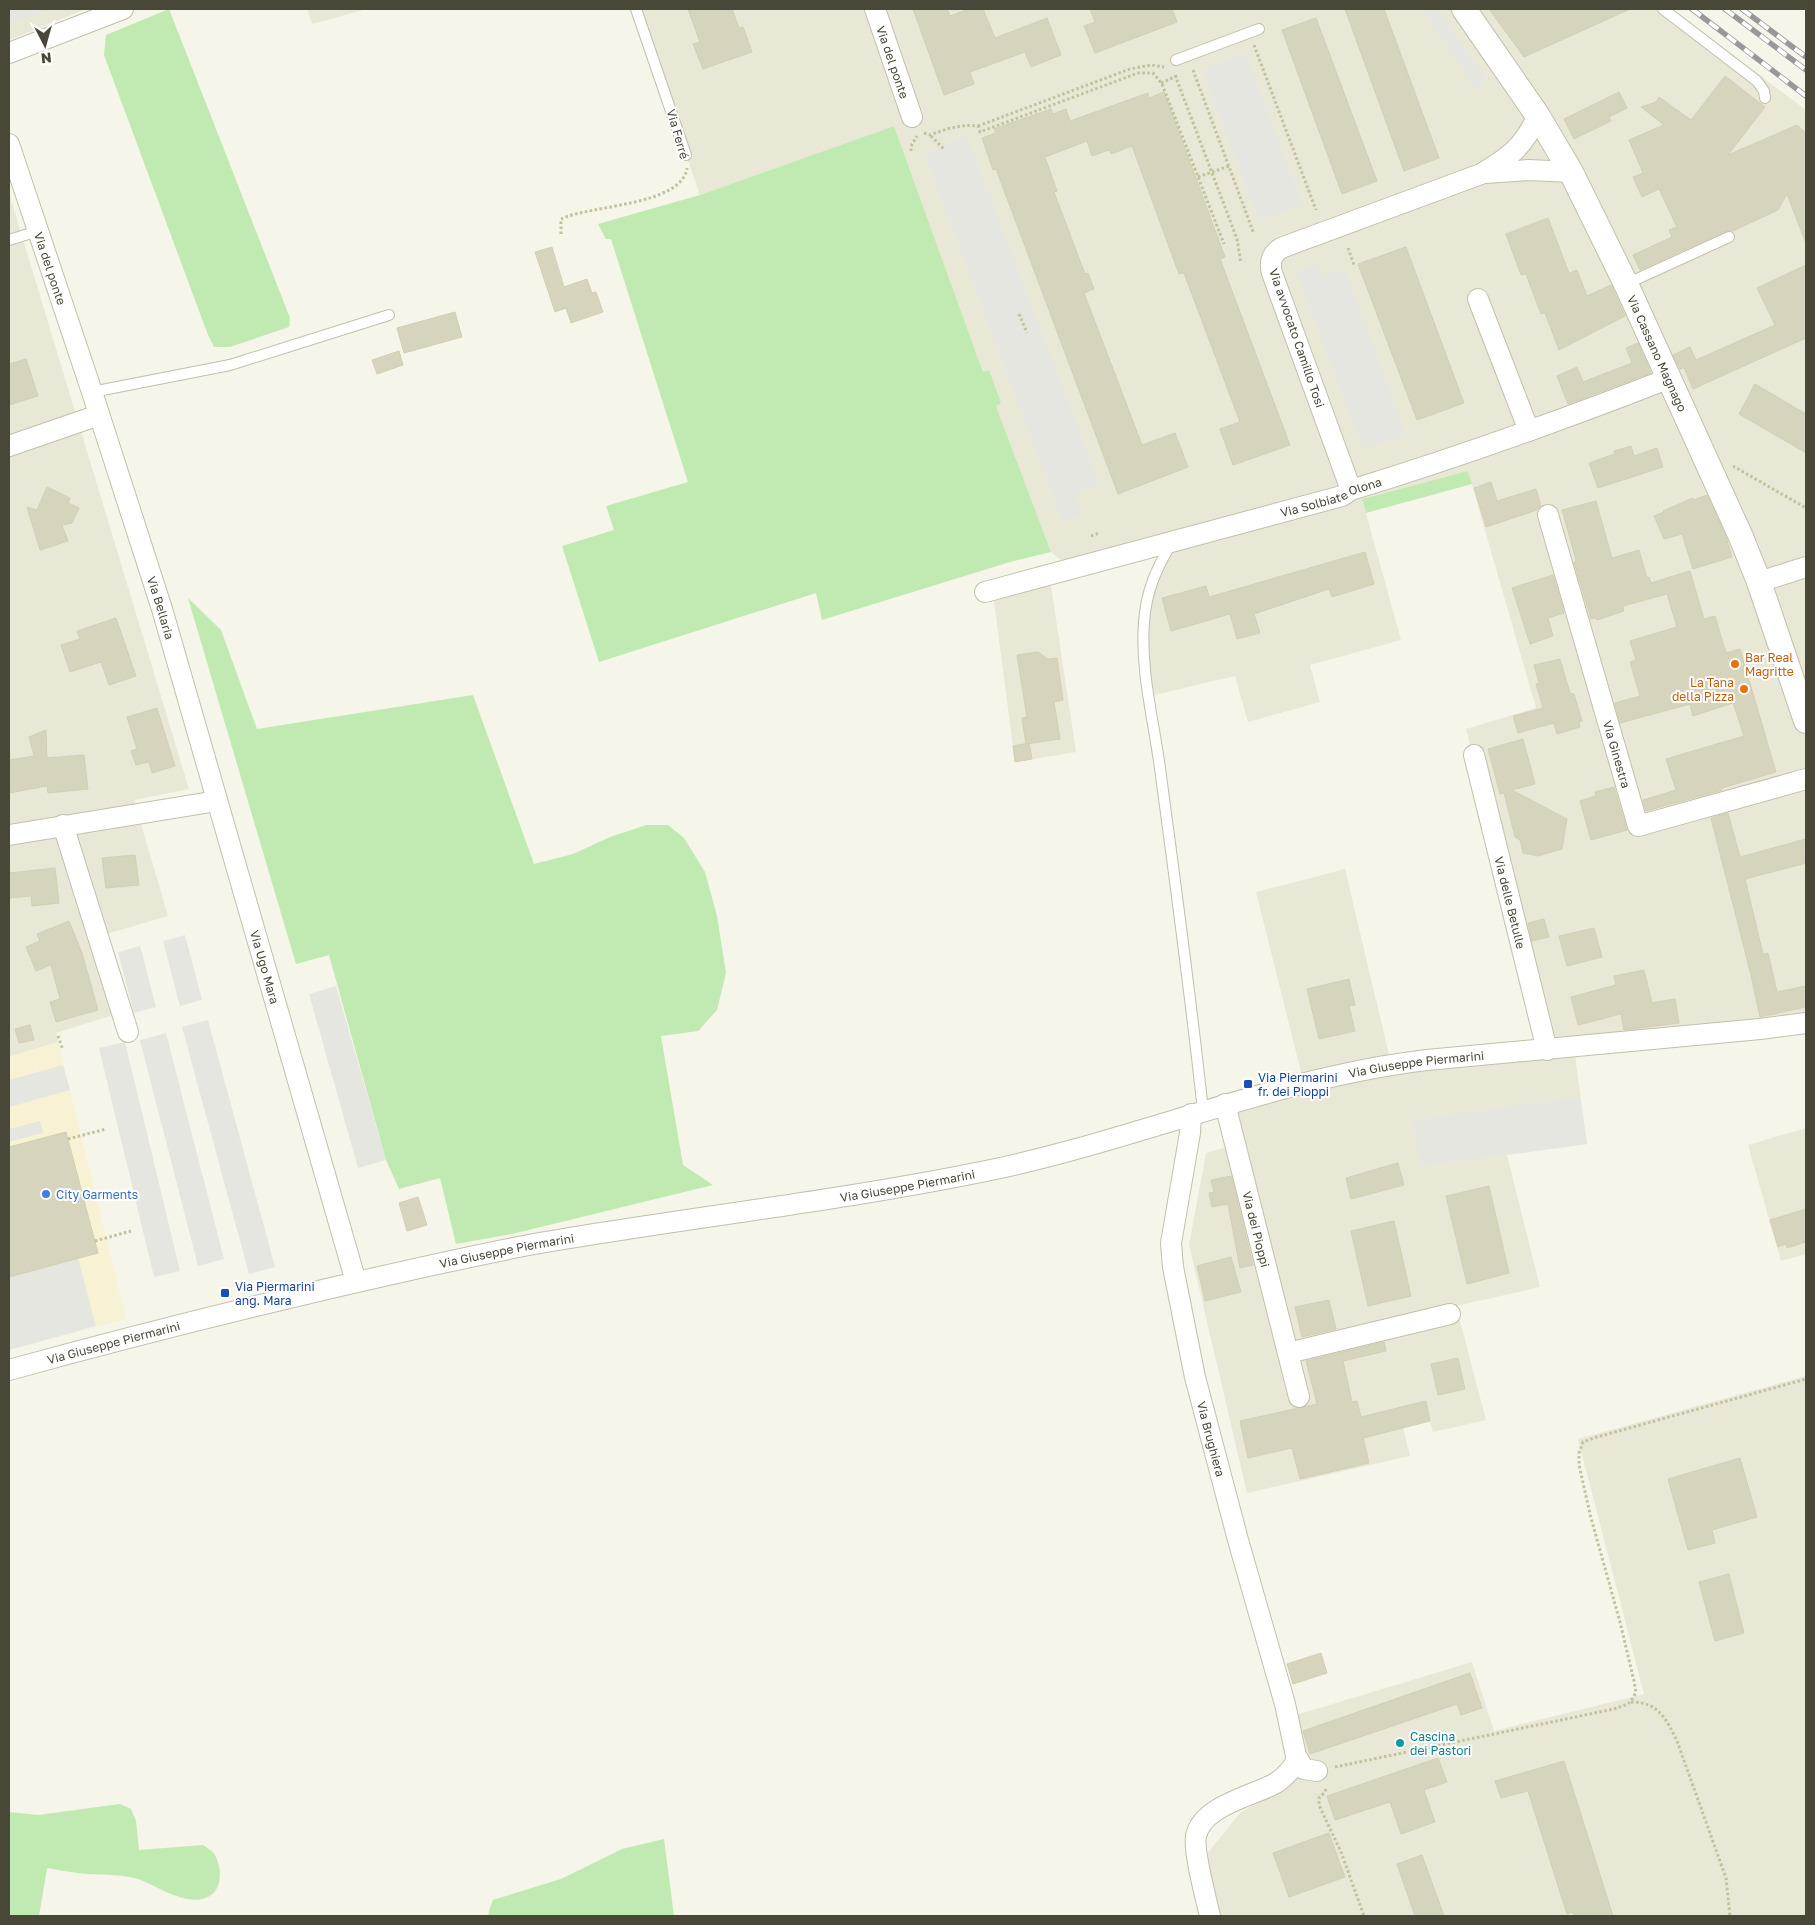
<svg xmlns="http://www.w3.org/2000/svg" width="1815" height="1925" font-family="'Golos Text',sans-serif">
	<rect width="100%" height="100%" fill="#f5f5e9"/>
	<g fill="#e9e8d7">
		<path d="M9,9H86L9,40Z"/>
		<path d="M307,9H367L312,24Z"/>
		<path d="M635,9H1672L1806,110V1024L1552,1049L1466,729L1536,708L1468,471L1362,499L1401,640L1310,665L1320,702L1248,722L1235,676L1146,697L1142,601L1148,579L1162,549L1050,579L1076,752L1015,762L992,586L1067,565L1051,552L983,372L894,126L700,195Z"/>
		<path d="M9,193L189,789L134,800L168,916L93,938L116,1014L56,1033L58,1042L9,1057Z"/>
		<path d="M1345,869L1393,1072L1575,1056L1587,1144L1507,1155L1540,1287L1456,1306L1486,1420L1433,1432L1430,1421L1403,1427L1410,1456L1247,1493L1189,1245L1206,1153L1244,1142L1237,1110L1306,1092L1256,892Z"/>
		<path d="M1806,1128V1254L1781,1261L1748,1145Z"/>
		<path d="M1806,1376V1916H1221L1205,1856L1241,1812L1301,1776L1293,1716L1472,1662L1494,1731L1644,1694L1578,1439Z"/>
	</g>
	<path fill="#f7f2d4" d="M58,1042L126,1319L9,1350V1057Z"/>
	<g fill="#c0eab1">
		<path d="M169,9L290,318L289,327L230,347H214L208,335L104,55L106,35Z"/>
		<path d="M894,126L983,372L989,370L1001,403L996,406L1051,552L1010,562L822,620L816,593L599,662L562,546L614,530L606,506L688,482L611,239H606L598,224L700,195Z"/>
		<path d="M1468,471L1472,484L1366,513L1362,499Z"/>
		<path d="M188,598L221,630L257,729L473,695L534,864L573,854L610,837L646,825H668L684,838L705,872L717,916L726,973L717,1010L698,1031L661,1036L683,1165L713,1185L512,1234L456,1244L440,1178L399,1189L386,1160L329,955L296,964Z"/>
		<path d="M120,1804L131,1809L136,1821L139,1850L203,1845C207,1848 213,1851 215,1855C223,1870 223,1895 202,1899C181,1903 160,1888 141,1880C124,1874 106,1875 88,1874C74,1873 61,1870 47,1868L39,1916H9V1812L38,1815Z"/>
		<path d="M664,1839L674,1916H488L489,1911L493,1900L561,1879L622,1849Z"/>
	</g>
	<g fill="#e6e6e1">
		<path d="M9,9H51L9,24Z"/>
		<path d="M1420,9H1438L1486,78L1479,92Z"/>
		<path d="M1246,53L1303,205L1259,221L1202,70Z"/>
		<path d="M967,136L1100,485L1075,494L1083,515L1063,523L924,153Z"/>
		<path d="M1319,263L1324,277L1345,268L1406,435L1363,449L1296,271Z"/>
		<path d="M185,935L202,1000L180,1006L163,941Z"/>
		<path d="M140,946L156,1007L134,1013L118,952Z"/>
		<path d="M336,986L386,1160L358,1168L309,994Z"/>
		<path d="M208,1020L275,1267L249,1274L182,1027Z"/>
		<path d="M166,1033L224,1259L198,1266L140,1040Z"/>
		<path d="M125,1042L180,1271L154,1277L99,1048Z"/>
		<path d="M63,1065L70,1090L9,1107V1080Z"/>
		<path d="M1580,1097L1587,1144L1421,1166L1412,1120Z"/>
		<path d="M40,1121L43,1133L9,1142V1129Z"/>
		<path d="M78,1258L96,1326L9,1350V1277Z"/>
	</g>
	<g fill="#d7d4be" stroke="#d2cfb1">
		<path d="M688,9H732L739,28L743,27L752,52L703,69L693,44L700,42Z"/>
		<path d="M913,9H947L950,16L969,9H983L995,38L1047,18L1061,55L1031,67L1025,52L970,72L974,84L944,95Z"/>
		<path d="M1090,9H1172L1177,22L1095,53L1084,26L1095,22Z"/>
		<path d="M1345,9H1384L1439,158L1404,171Z"/>
		<path d="M1489,9H1630L1524,57Z"/>
		<path d="M1316,18L1377,181L1342,194L1282,30Z"/>
		<path d="M1725,76L1765,107L1728,155L1797,125L1806,133V241H1805L1787,194L1778,210L1733,231H1726L1640,270L1633,255L1672,237L1669,230L1677,227L1659,189L1642,197L1633,177L1643,173L1629,140L1664,125L1641,107L1656,102L1659,97L1691,120Z"/>
		<path d="M1164,92L1225,257L1220,259L1290,445L1233,465L1220,429L1240,422L1184,273L1179,274L1132,146L1111,154L1109,150L1092,156L1087,141L1045,157L1057,191L1054,192L1085,274L1088,273L1094,289L1084,293L1142,445L1175,433L1188,467L1118,494L996,169L993,170L982,138L996,133L994,129L1051,109L1053,114L1066,109L1070,121L1148,93L1149,98Z"/>
		<path d="M1619,92L1627,108L1609,117L1611,121L1574,139L1564,119Z"/>
		<path d="M1548,218L1569,273L1577,270L1587,296L1611,285L1625,316L1559,350L1545,313L1541,314L1526,274L1521,275L1506,234Z"/>
		<path d="M552,247L564,287L587,279L592,293L596,292L603,312L571,323L566,308L555,312L535,252Z"/>
		<path d="M1406,247L1464,403L1417,420L1358,264Z"/>
		<path d="M1806,265V338L1693,389L1684,368L1680,369L1673,355L1690,347L1696,360L1775,325L1757,288Z"/>
		<path d="M455,312L462,337L404,353L397,328Z"/>
		<path d="M1638,343L1651,373L1568,404L1557,376L1577,367L1583,382L1632,363L1626,348Z"/>
		<path d="M399,351L403,365L377,374L372,360Z"/>
		<path d="M26,359L38,396L9,405V364Z"/>
		<path d="M1755,384L1806,414V453L1739,414Z"/>
		<path d="M1631,446L1634,456L1657,448L1663,467L1598,488L1589,463L1615,454L1614,451Z"/>
		<path d="M1491,482L1497,501L1536,489L1541,506L1537,510L1486,527L1474,488Z"/>
		<path d="M47,487L70,498L68,503L79,508L72,523L62,525L68,541L40,550L27,507L37,510Z"/>
		<path d="M1707,495L1726,537L1732,557L1693,569L1682,534L1664,539L1654,516L1664,512L1663,511L1693,498L1694,500Z"/>
		<path d="M1596,501L1612,558L1639,550L1647,578L1649,577L1651,583L1690,571L1704,619L1715,616L1726,653L1740,649L1776,772L1722,788V790L1646,811L1643,800L1676,790L1666,759L1744,736L1733,703L1693,716L1690,704L1620,723L1615,703L1640,696L1630,662L1636,660L1630,641L1677,627L1667,594L1623,606L1624,611L1597,620L1596,618L1591,619L1574,562L1576,561L1575,556L1562,510Z"/>
		<path d="M1365,552L1374,584L1332,597L1329,589L1254,614L1260,633L1237,639L1230,614L1171,631L1162,598L1206,586L1209,597Z"/>
		<path d="M1553,575L1564,613L1548,618L1553,636L1530,644L1512,588Z"/>
		<path d="M116,618L136,676L109,685L101,662L70,672L61,645L80,639L77,631Z"/>
		<path d="M1038,652L1048,659L1057,658L1063,700L1054,702L1060,739L1026,744L1022,718L1027,717L1017,655Z"/>
		<path d="M1560,659L1570,693L1574,694L1582,721L1579,722L1580,727L1557,734L1554,723L1518,733L1513,716L1543,708L1536,684L1539,683L1534,665Z"/>
		<path d="M157,708L175,766L152,773L149,762L136,765L131,751L137,749L127,717Z"/>
		<path d="M46,730L47,758L84,755L88,789L48,793L47,786L9,793V760L34,756L29,737Z"/>
		<path d="M1523,739L1535,784L1512,790L1567,819L1562,849L1538,856L1523,853L1520,840L1515,837L1504,793L1500,794L1488,749Z"/>
		<path d="M1029,743L1032,759L1015,762L1013,746Z"/>
		<path d="M1614,787L1627,830L1591,840L1580,801L1596,796L1595,792Z"/>
		<path d="M1728,813L1740,857L1806,839V863L1745,879L1763,954L1768,953L1777,992L1806,986V1007L1760,1017L1751,975L1711,818Z"/>
		<path d="M135,855L139,885L106,888L102,858Z"/>
		<path d="M55,868L59,903L32,906L31,896L9,898V873Z"/>
		<path d="M1544,919L1549,937L1532,941L1528,923Z"/>
		<path d="M69,921L82,953L98,1010L56,1022L50,1002L60,999L51,965L36,971L26,947L40,941L37,934Z"/>
		<path d="M1594,928L1602,957L1567,966L1559,936Z"/>
		<path d="M1644,970L1652,1003L1675,999L1679,1023L1624,1030L1621,1014L1578,1025L1571,997L1616,985L1614,976Z"/>
		<path d="M1349,979L1355,1005L1349,1006L1355,1031L1319,1039L1307,989Z"/>
		<path d="M30,1025L34,1040L19,1043L15,1029Z"/>
		<path d="M66,1132L98,1253L9,1277V1147Z"/>
		<path d="M1398,1163L1404,1185L1351,1199L1346,1178Z"/>
		<path d="M1231,1176L1253,1265L1240,1268L1228,1204L1212,1207L1209,1193L1214,1192L1211,1180Z"/>
		<path d="M1489,1186L1509,1273L1467,1284L1446,1196Z"/>
		<path d="M418,1197L427,1225L407,1231L399,1203Z"/>
		<path d="M1806,1209V1242L1787,1248L1786,1244L1778,1247L1770,1220Z"/>
		<path d="M1394,1221L1411,1296L1368,1306L1351,1231Z"/>
		<path d="M1231,1257L1241,1292L1205,1301L1197,1266Z"/>
		<path d="M1329,1300L1336,1329L1302,1337L1295,1307Z"/>
		<path d="M1384,1342L1386,1351L1343,1361L1352,1402L1357,1401L1361,1417L1426,1401L1430,1421L1363,1438L1369,1463L1300,1479L1292,1448L1248,1458L1240,1421L1317,1404L1306,1361Z"/>
		<path d="M1458,1358L1465,1389L1438,1395L1431,1364Z"/>
		<path d="M1740,1458L1757,1517L1712,1530L1715,1543L1688,1550L1668,1479Z"/>
		<path d="M1729,1574L1744,1633L1715,1641L1699,1582Z"/>
		<path d="M1321,1653L1327,1673L1293,1684L1287,1664Z"/>
		<path d="M1470,1673L1482,1708L1461,1715L1457,1704L1310,1754L1303,1731Z"/>
		<path d="M1438,1758L1447,1782L1424,1790L1435,1822L1401,1834L1390,1802L1335,1820L1327,1796Z"/>
		<path d="M1564,1761L1577,1802L1613,1916H1574L1573,1912L1567,1914L1528,1791L1501,1798L1495,1781Z"/>
		<path d="M1329,1833L1345,1877L1289,1897L1273,1853Z"/>
		<path d="M1422,1855L1444,1916H1415L1397,1864Z"/>
	</g>
	<g fill="none" stroke-linecap="round" stroke-linejoin="round">
		<g stroke="#c1c0ab" stroke-width="12">
			<g id="service">
				<path d="M636,9L686,155"/>
				<path d="M1663,9L1757,81L1764,91L1765,98"/>
				<path d="M1176,60L1259,29"/>
				<path d="M9,240L38,231"/>
				<path d="M1626,284L1729,237"/>
				<path d="M92,392L230,365L389,315"/>
				<path d="M1171,544C1156,569 1146,592 1144,622C1140,673 1155,725 1161,776C1176,887 1191,999 1203,1111"/>
			</g>
		</g>
		<g stroke="#c1c0ab" stroke-width="22">
			<g id="minor">
				<path id="s1" d="M875,9L912,117"/>
				<path d="M9,53L123,9"/>
				<path id="s2" d="M9,144L92,392L162,609L356,1282"/>
				<path d="M1485,173L1529,170L1571,172"/>
				<path d="M1478,299L1529,431"/>
				<path d="M9,446L99,415"/>
				<path d="M1351,490L1272,273C1269,262 1272,254 1281,248L1481,174C1511,156 1522,148 1538,116"/>
				<path id="s3" d="M1548,515L1638,826L1806,779"/>
				<path d="M1759,582L1806,567"/>
				<path id="s4" d="M985,592L1342,496L1351,490C1459,457 1565,419 1670,378"/>
				<path id="s5" d="M1474,755L1547,1050"/>
				<path d="M63,825L128,1032"/>
				<path d="M9,835L217,801"/>
				<path id="s6" d="M1225,1104L1299,1397"/>
				<path id="s7" d="M1191,1114L1190,1133L1171,1243L1173,1267L1195,1377L1238,1540L1285,1704L1296,1756L1304,1769L1317,1771"/>
				<path d="M1288,1353L1450,1314"/>
				<path id="s8" d="M9,1370C114,1341 221,1314 327,1289C396,1273 465,1257 534,1244C683,1218 833,1202 981,1172C1132,1142 1274,1078 1427,1060L1760,1029L1806,1023"/>
				<path d="M1210,1916C1206,1899 1193,1850 1196,1836C1202,1806 1252,1796 1274,1784C1285,1778 1292,1769 1298,1759"/>
			</g>
		</g>
		<g stroke="#c1c0ab" stroke-width="26">
			<g id="tertiary">
				<path id="s9" d="M1464,9L1538,116L1571,172L1626,284L1741,537L1759,582L1806,721"/>
			</g>
		</g>
		<g stroke="#c3c09c" stroke-width="3" stroke-dasharray="2.5 2.5" stroke-linecap="butt">
			<path d="M1254,45L1316,210"/>
			<path d="M1193,70L1254,234"/>
			<path d="M1175,75L1237,239L1241,263"/>
			<path d="M1161,83L1177,76"/>
			<path d="M978,126L1130,69L1151,65L1164,67"/>
			<path d="M924,133L930,135C946,129 960,124 978,126L980,132L1138,73H1153L1162,84L1224,244"/>
			<path d="M931,136L944,149"/>
			<path d="M911,151V146L917,136"/>
			<path d="M1198,177L1229,166"/>
			<path d="M561,234V219C589,205 682,206 687,168"/>
			<path d="M1348,248L1354,265"/>
			<path d="M1019,314L1027,333"/>
			<path d="M1733,466L1806,508"/>
			<path d="M1091,536L1099,533"/>
			<path d="M58,1036L63,1050"/>
			<path d="M68,1139L106,1129"/>
			<path d="M95,1241L131,1231"/>
			<path d="M1631,1702C1658,1702 1666,1718 1677,1741L1726,1878L1730,1916"/>
			<path d="M1335,1767L1614,1709L1628,1704L1633,1698L1636,1692L1634,1681L1620,1622L1591,1518L1579,1465V1453L1583,1442L1597,1437L1806,1379"/>
			<path d="M1326,1789L1325,1792L1319,1798V1805L1341,1852L1364,1916"/>
		</g>
		<use href="#service" stroke="#fff" stroke-width="10"/>
		<use href="#minor" stroke="#fff" stroke-width="20"/>
		<use href="#tertiary" stroke="#fff" stroke-width="24"/>
		<g stroke="#989898" stroke-width="5.5">
			<g id="rail">
				<path d="M1692,9L1806,96"/>
				<path d="M1725,9L1806,70"/>
				<path d="M1742,9L1806,57"/>
			</g>
		</g>
		<use href="#rail" stroke="#fff" stroke-width="4" stroke-dasharray="11" stroke-linecap="butt"/>
	</g>
	<g fill="#e8710a" stroke="#fff" stroke-width="2">
		<circle cx="1735" cy="664" r="5"/>
		<circle cx="1744" cy="689" r="5"/>
	</g>
	<g fill="#1a4fb4" stroke="#fff" stroke-width="2">
		<rect x="1243" y="1079" width="10" height="10" rx="2.5"/>
		<rect x="220" y="1288" width="10" height="10" rx="2.5"/>
	</g>
	<circle fill="#3f7fe0" stroke="#fff" stroke-width="2" cx="46" cy="1194" r="5"/>
	<circle fill="#0f9aa8" stroke="#fff" stroke-width="2" cx="1400" cy="1743" r="5"/>
	<g text-anchor="middle" dominant-baseline="central" stroke-width="4" stroke-linejoin="round" paint-order="stroke">
		<g font-size="12" fill="#494737" stroke="#fff">
			<text stroke="none"><textPath href="#s1" startOffset="56">Via del ponte</textPath></text>
			<text transform="translate(678 134) rotate(74)">Via Ferré</text>
			<text stroke="none"><textPath href="#s2" startOffset="131">Via del ponte</textPath></text>
			<text transform="translate(1297 338) rotate(71)">Via avvocato Camillo Tosi</text>
			<text stroke="none"><textPath href="#s9" startOffset="396">Via Cassano Magnago</textPath></text>
			<text stroke="none"><textPath href="#s4" startOffset="359">Via Solbiate Olona</textPath></text>
			<text stroke="none"><textPath href="#s2" startOffset="488">Via Bellaria</textPath></text>
			<text stroke="none"><textPath href="#s3" startOffset="249">Via Ginestra</textPath></text>
			<text stroke="none"><textPath href="#s5" startOffset="152">Via delle Betulle</textPath></text>
			<text stroke="none"><textPath href="#s2" startOffset="862">Via Ugo Mara</textPath></text>
			<text stroke="none"><textPath href="#s8" startOffset="1442">Via Giuseppe Piermarini</textPath></text>
			<text stroke="none"><textPath href="#s8" startOffset="918">Via Giuseppe Piermarini</textPath></text>
			<text stroke="none"><textPath href="#s6" startOffset="129">Via dei Pioppi</textPath></text>
			<text stroke="none"><textPath href="#s8" startOffset="512">Via Giuseppe Piermarini</textPath></text>
			<text stroke="none"><textPath href="#s8" startOffset="108">Via Giuseppe Piermarini</textPath></text>
			<text stroke="none"><textPath href="#s7" startOffset="331">Via Brughiera</textPath></text>
		</g>
		<g font-size="12" fill="#c56008" stroke="#fff" text-anchor="start">
			<text x="1745" y="657">Bar Real<tspan x="1745" dy="14">Magritte</tspan></text>
			<text x="1734" y="682" text-anchor="end">La Tana<tspan x="1734" dy="14">della Pizza</tspan></text>
		</g>
		<g font-size="12" fill="#164399" stroke="#fff" text-anchor="start">
			<text x="1258" y="1077">Via Piermarini<tspan x="1258" dy="14">fr. dei Pioppi</tspan></text>
			<text x="235" y="1286">Via Piermarini<tspan x="235" dy="14">ang. Mara</tspan></text>
		</g>
		<g font-size="12" fill="#366cbe" stroke="#fff" text-anchor="start">
			<text x="56" y="1194">City Garments</text>
		</g>
		<g font-size="12" fill="#0d838f" stroke="#fff" text-anchor="start">
			<text x="1410" y="1736">Cascina<tspan x="1410" dy="14">dei Pastori</tspan></text>
		</g>
	</g>
	<rect width="1815" height="1925" fill="none" stroke="#494737" stroke-width="20"/>
	<g transform="translate(45 45) rotate(174)" stroke="#ffffff" stroke-width="4" paint-order="stroke">
	<path d="M0-4L9 19L0 12L-9 19Z" fill="#494737"/>
	<text y="-8" font-size="14" font-weight="bold" text-anchor="middle" fill="#494737">N</text>
	</g>
</svg>
